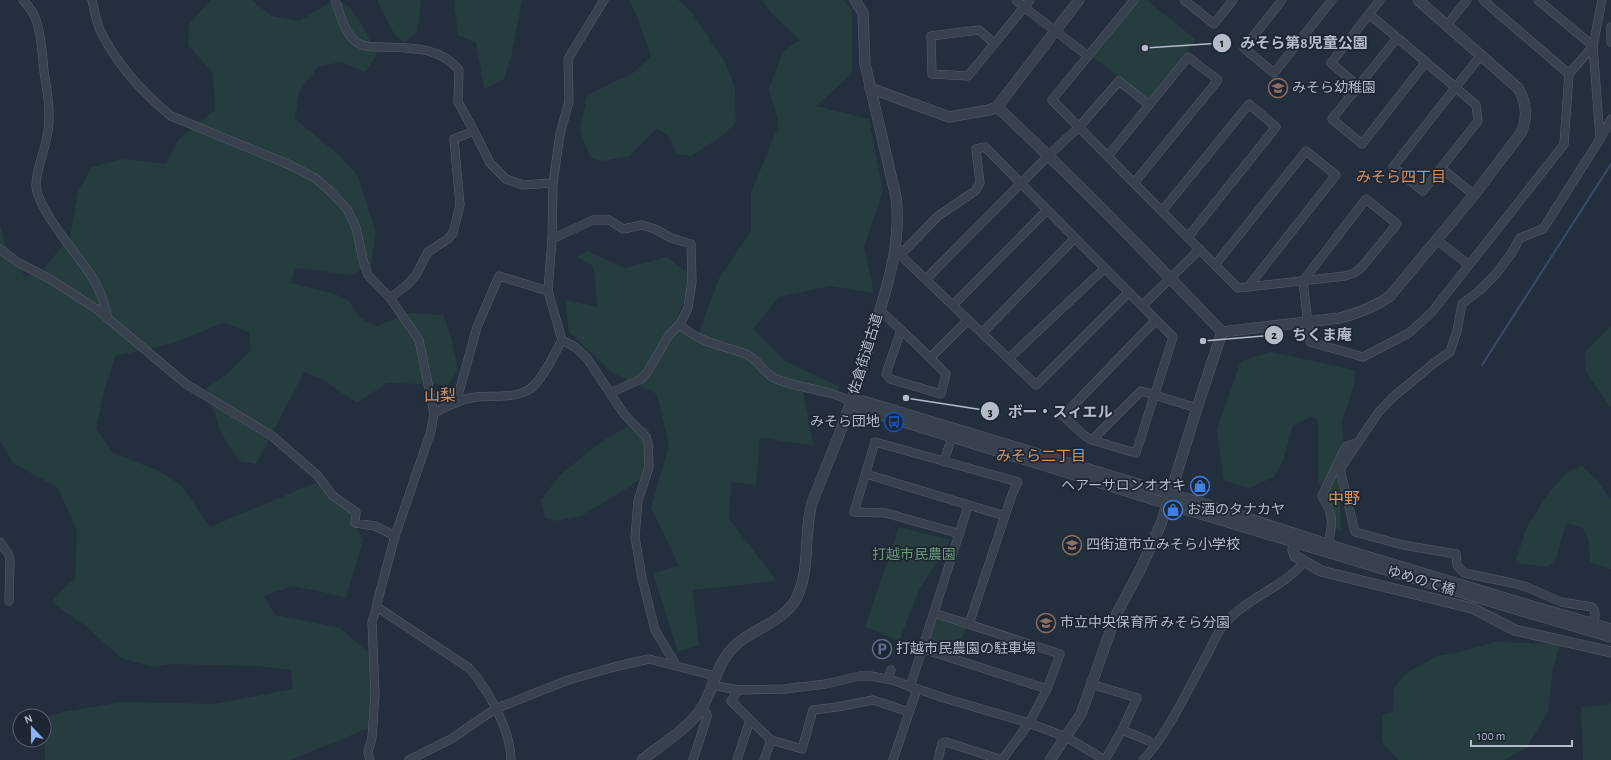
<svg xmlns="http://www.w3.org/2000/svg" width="1611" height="760" font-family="'Alegreya Sans','Noto Sans JP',sans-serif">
	<rect width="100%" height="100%" fill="#242f3e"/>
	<g fill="#263c3f">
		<path d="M211,0H251L272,16L299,21L334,0C354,0 369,40 377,55L365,72L341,62L318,67L299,92L295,119L340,156L358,176L376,233L371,264L352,275L295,268L291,283L335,294L349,301L360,318L377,326L410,313L443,315L451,336L458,370L448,385L387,383L357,403L322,379L304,372L256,464L239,461L221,433L206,389L227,374L251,350L249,332L224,323L169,344L116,356L104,390L96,429L113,453L159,471L181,485L210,527L315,483L349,510L363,540L346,598L319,591L292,586L264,596L275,615L340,628L371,655V727L290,760H45L44,718L62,712L124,702L215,704L293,689L291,670L257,666L171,664L153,667L121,658L87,627L51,602L70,582L75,580L77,531L58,488L13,463L0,441V224L5,245L25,276L39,274L70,237L78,192L92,167L124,159L166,164L178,140L215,110L213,73L188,45L190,23Z"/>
		<path d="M378,0H421L417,32L405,42L395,35L378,4Z"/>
		<path d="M454,0H522L512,53L504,79L484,89L476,42L458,35Z"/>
		<path d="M629,0H678L693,14L726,64L735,88L736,122L723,135L692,156L677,154L668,136L657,128L629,156L603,161L590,157L580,131L587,95L633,73L651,56L638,19Z"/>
		<path d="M762,0H843L852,10V74L816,106L869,119L883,191L864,247L874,293L830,286L779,297L753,329L785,361L840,387L836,394L802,384L813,445L760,438L756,485L731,482L729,519L777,581L693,590L699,645L678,652L653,573L679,566L651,508L669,445L657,394L613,373L569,332L565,300L598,307L593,266L577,257L587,251L625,268L667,257L693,277L678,317L696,340L719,279L751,231V193L777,129L778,120L769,89L783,51L800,40L770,12Z"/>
		<path d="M1138,0H1147L1196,40L1148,99L1093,57Z"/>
		<path d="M1611,326V408L1586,372L1585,352Z"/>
		<path d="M1271,352L1355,370L1354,386L1342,421L1344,445L1339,477L1341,532L1337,528L1318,479V421L1312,416L1293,426L1283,461L1274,477L1249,488L1224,481L1217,429L1241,361Z"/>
		<path d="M630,425L648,428L654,447L643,477L615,496L580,516L557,521L545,517L541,500L560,475L601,442Z"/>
		<path d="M1582,466L1597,480L1611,500V569L1590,562L1589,540L1582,527L1566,523L1556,558L1548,567L1515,563L1526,529L1547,495L1567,472Z"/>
		<path d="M899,527L951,540L920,588L899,641L865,627Z"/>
		<path d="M937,617L966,627L956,657L926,648Z"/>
		<path d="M1495,642L1560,644L1553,669L1548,712L1526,748L1504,760H1398L1382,742V715L1393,712L1394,688L1408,672L1438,656L1456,653Z"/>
		<path d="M1611,701V760H1583L1581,707L1608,705Z"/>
	</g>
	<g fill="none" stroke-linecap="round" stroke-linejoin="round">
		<path stroke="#394c67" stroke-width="2" d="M1482,365L1611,164"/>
		<g stroke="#565f6c" stroke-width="9">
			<g id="minor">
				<path d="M23,0C29,6 33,12 36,20C42,36 42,54 44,71C47,91 51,111 48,131C46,148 35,172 36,187C39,211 78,255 92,277C101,290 104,304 108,319"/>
				<path d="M92,0C94,10 96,20 100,30C116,63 143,93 171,116L290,165L315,178L331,192L347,209L356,228L363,260L368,275L390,298L419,340L434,413L431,431L395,536L377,603V607L372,622L375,694L372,738L368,752L370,760"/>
				<path d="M335,0C340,13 343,29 353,39C361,47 371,47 382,47C411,48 439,46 459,70L458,102L474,131L490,163L506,179L523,185L553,183"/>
				<path d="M1016,0L1024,7L1088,56"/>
				<path d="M1134,0L1052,100L1215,265L1306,151L1336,175L1248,287"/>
				<path d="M1184,0L1214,24L1233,0"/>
				<path d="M1282,0L1244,48L1274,73L1332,0"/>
				<path d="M1483,0L1569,74"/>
				<path d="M1538,0L1593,46L1600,138"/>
				<path d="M1369,14C1405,44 1440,74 1476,105L1478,121L1423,191L1393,167L1481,55"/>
				<path d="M1447,25L1467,0"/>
				<path d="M1611,27V42"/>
				<path d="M1397,38L1332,119L1362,144L1426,62"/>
				<path d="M994,43L979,30L931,36L932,74L968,76L1030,0"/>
				<path d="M1358,86L1331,63L1380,0"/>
				<path d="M1108,156L1188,57L1218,80L1134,183"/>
				<path d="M1441,168L1474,195"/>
				<path d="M1162,211L1249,104L1276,127L1188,237"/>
				<path d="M552,239L593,220H609L623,229L642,225L655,229L671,238L691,244L692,281L688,308L680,324L669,335L648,371L641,379L610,393"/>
				<path d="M1437,240L1469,265"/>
				<path d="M0,249L17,262L50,279L98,310L186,384L272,436L317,475L333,496L356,512L355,523L375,526L395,536"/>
				<path d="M895,250H905L938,216L975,191L980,183L976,149L985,147L1173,337L1136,453L1092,440L1085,436L1063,416L1156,320"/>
				<path d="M895,250L1036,385L1129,292"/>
				<path d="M1215,265L1238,288L1345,276L1354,273L1361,268L1397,224L1366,199L1303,281L1310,342L1363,357L1409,333L1432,312L1562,147L1564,144L1569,74L1593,46L1602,0"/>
				<path d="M926,279L1049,155L1079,127L1119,81L1149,105"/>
				<path d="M390,298L407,285L416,275L428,252L448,239L453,233L460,205L454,139L474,131"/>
				<path d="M953,305L1047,210"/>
				<path d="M1142,306L1200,249"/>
				<path d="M880,310C902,331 925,352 946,374L941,394L890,379L886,374L901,330"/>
				<path d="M680,324C698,343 722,345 746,354C758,359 764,374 776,379C801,389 828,389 852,402"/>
				<path d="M982,333L1075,238"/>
				<path d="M562,340L575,347L587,358L624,414L646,437L648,443L649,467L638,501L635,537L642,578L655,630L676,665"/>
				<path d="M930,358L968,320"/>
				<path d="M1008,359L1105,268"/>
				<path d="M456,403L477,327L499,276L548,291"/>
				<path d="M434,413C445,407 457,401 470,398C489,394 513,400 530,389C542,381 555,353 562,340L548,291L552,239L553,183L560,134L569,101L568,59L604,0"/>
				<path d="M1092,440L1141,391L1197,408"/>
				<path d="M944,462L952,436"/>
				<path d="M866,474L1005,516"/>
				<path d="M960,534L886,513L854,512L875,442L1018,482L1013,492L969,624"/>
				<path d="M0,542L9,555L10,560L9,601"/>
				<path d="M1328,544C1333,523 1334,515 1322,496L1343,452L1347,446L1353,444L1355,445"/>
				<path d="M377,607L469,668C488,689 511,731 511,760"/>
				<path d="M934,613L1060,654L1047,689L1029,723L1066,737L1105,760L1122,730L1137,698L1091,684"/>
				<path d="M1593,624C1595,617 1597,613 1592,607L1561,602L1527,587L1512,583L1464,573L1457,565L1456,554L1403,545L1355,532L1340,469L1378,413L1392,398L1434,363L1450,352L1457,331L1462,304L1480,290L1496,274L1511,254L1520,238L1543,229L1600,139L1611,119"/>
				<path d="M923,649L1047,689"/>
				<path d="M888,679L891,670"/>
				<path d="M712,685L738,690L784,689L826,684L859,676H871L892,680L944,698L1029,723L1002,760"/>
				<path d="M910,687L968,506"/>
				<path d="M738,690L731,701L771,740L802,749L813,710L837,707L873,700L909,712"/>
				<path d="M1122,730L1149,741"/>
				<path d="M409,760L451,739L495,709L568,680L618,666L649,659L715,676"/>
				<path d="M693,760L707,717V714L700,711"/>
				<path d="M737,760L750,720"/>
				<path d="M764,760L771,740"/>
				<path d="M893,760L917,689"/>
				<path d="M938,760L942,743L946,742L1002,760"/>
				<path d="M1143,760C1168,734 1189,687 1207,655C1212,646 1216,634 1223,626C1244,598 1282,589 1304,562"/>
			</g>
		</g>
		<g stroke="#565f6c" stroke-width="11">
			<g id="tertiary">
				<path d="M870,88L949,117L989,110L997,107L1079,0"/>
				<path d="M997,107C1075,179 1149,256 1222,332"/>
				<path d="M1222,332L1340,318C1358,313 1375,307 1390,296L1474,195L1521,133C1528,117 1527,103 1518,88L1418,0"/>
				<path d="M852,402L863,401L1201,503L1336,547"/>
				<path d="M852,402L859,408L1168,504L1330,553"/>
				<path d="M1295,542L1293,550L1295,556L1321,571L1472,608L1515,630L1611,652"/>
				<path d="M1515,601L1611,629"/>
				<path d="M1512,608L1611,637"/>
				<path d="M642,760C659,746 690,727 701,709C716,686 715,662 739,642C757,628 787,619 797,597C810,570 804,536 811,507C813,499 817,491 820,483C826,467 833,451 839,435C852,402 862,369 872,336C886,291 902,244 896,197L865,64L863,13L855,0"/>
				<path d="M1050,760L1081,714L1116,615L1141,568L1161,524L1197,408L1222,332"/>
			</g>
		</g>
		<use href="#minor" stroke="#38414e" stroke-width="8"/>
		<use href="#tertiary" stroke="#38414e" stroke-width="10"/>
		<g stroke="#565f6c" stroke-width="11" stroke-linecap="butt">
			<g id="tertiary-bridge">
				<path d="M1336,547L1515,601"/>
				<path d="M1330,553L1512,608"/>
			</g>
		</g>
		<use href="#tertiary-bridge" stroke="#38414e" stroke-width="10"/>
	</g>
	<defs>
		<g id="school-ring" transform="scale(1)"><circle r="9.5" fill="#1d2633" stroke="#8d6e63" stroke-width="1.5"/><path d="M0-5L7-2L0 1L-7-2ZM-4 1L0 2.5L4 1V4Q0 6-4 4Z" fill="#8d6e63"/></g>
		<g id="bus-ring" transform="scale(1)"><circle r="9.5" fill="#1d2633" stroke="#1a4fb4" stroke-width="1.5"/><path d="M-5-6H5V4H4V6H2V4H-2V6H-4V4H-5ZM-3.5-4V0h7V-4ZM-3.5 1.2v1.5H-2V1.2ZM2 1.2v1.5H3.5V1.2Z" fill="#1a4fb4"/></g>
		<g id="shop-ring" transform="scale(1)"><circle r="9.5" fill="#1d2633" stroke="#3f7fe0" stroke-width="1.5"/><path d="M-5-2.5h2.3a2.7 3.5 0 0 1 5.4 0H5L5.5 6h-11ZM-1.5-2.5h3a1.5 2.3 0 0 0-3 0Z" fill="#3f7fe0"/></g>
		<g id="parking-ring" transform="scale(1)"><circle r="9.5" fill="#1d2633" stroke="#5c6f8a" stroke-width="1.5"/><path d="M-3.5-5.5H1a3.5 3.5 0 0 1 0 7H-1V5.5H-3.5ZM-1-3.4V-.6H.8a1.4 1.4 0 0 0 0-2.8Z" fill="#5c6f8a"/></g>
	</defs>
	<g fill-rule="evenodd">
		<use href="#school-ring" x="1278" y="88"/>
		<use href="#bus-ring" x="894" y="422"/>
		<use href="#shop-ring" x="1200" y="486"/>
		<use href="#shop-ring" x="1173" y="510"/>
		<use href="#school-ring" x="1072" y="545"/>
		<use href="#school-ring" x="1046" y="623"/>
		<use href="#parking-ring" x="882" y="649"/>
	</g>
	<g text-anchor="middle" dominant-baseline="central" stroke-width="3.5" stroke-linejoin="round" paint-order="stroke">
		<g font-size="14" fill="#b4bcc9" stroke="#1d2633" text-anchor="start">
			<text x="1292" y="88">みそら幼稚園</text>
			<text x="880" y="422" text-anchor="end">みそら団地</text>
			<text x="1186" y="486" text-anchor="end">ヘアーサロンオオキ</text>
			<text x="1187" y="510">お酒のタナカヤ</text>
			<text x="1086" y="545">四街道市立みそら小学校</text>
			<text x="1060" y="623">市立中央保育所 みそら分園</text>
			<text x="896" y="649">打越市民農園の駐車場</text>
		</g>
		<g font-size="14" fill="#b4bcc9" stroke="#1d2633">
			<text transform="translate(866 354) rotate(-73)">佐倉街道古道</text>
			<text transform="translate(1421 581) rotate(17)">ゆめのて橋</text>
		</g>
		<g font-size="14" fill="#6b9a76" stroke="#1d2633">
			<text x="914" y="555">打越市民農園</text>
		</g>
		<g font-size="15" fill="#d59563" stroke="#1d2633">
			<text x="1401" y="177">みそら四丁目</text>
			<text x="1041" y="456">みそら二丁目</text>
		</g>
		<g font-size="16" fill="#d59563" stroke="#1d2633">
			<text x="440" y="396">山梨</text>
			<text x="1344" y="499">中野</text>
		</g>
	</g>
	<path fill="none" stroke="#b4bcc9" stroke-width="1.5" d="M1145 48L1222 43M1203 341L1274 335M906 398L990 411"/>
	<g fill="#b4bcc9" stroke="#1d2633" stroke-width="1.5">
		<circle cx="1145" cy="48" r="4"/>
		<circle cx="1203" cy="341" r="4"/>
		<circle cx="906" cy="398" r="4"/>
		<circle cx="1222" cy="43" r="10"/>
		<circle cx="1274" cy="335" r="10"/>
		<circle cx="990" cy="411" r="10"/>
	</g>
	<g font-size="12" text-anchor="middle" font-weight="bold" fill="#111">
		<text x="1222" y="47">1</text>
		<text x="1274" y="339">2</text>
		<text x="990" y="416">3</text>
	</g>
	<g font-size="15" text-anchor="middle" font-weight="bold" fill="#b4bcc9" stroke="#1d2633" stroke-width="3.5" stroke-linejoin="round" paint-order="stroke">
		<text x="1304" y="48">みそら第8児童公園</text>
		<text x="1322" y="340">ちくま庵</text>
		<text x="1060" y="417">ボー・スィエル</text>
	</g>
	<g transform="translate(32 728) rotate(338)"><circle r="19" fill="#1d2633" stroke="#59626f"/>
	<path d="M0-3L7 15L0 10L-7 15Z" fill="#8ab4f8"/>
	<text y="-6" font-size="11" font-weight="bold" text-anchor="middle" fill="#b4bcc9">N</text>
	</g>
	<path d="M1471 740v6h101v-6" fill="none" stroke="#b4bcc9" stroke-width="2"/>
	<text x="1477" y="740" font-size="12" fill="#b4bcc9" stroke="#1d2633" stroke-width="3" paint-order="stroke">100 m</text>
</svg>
